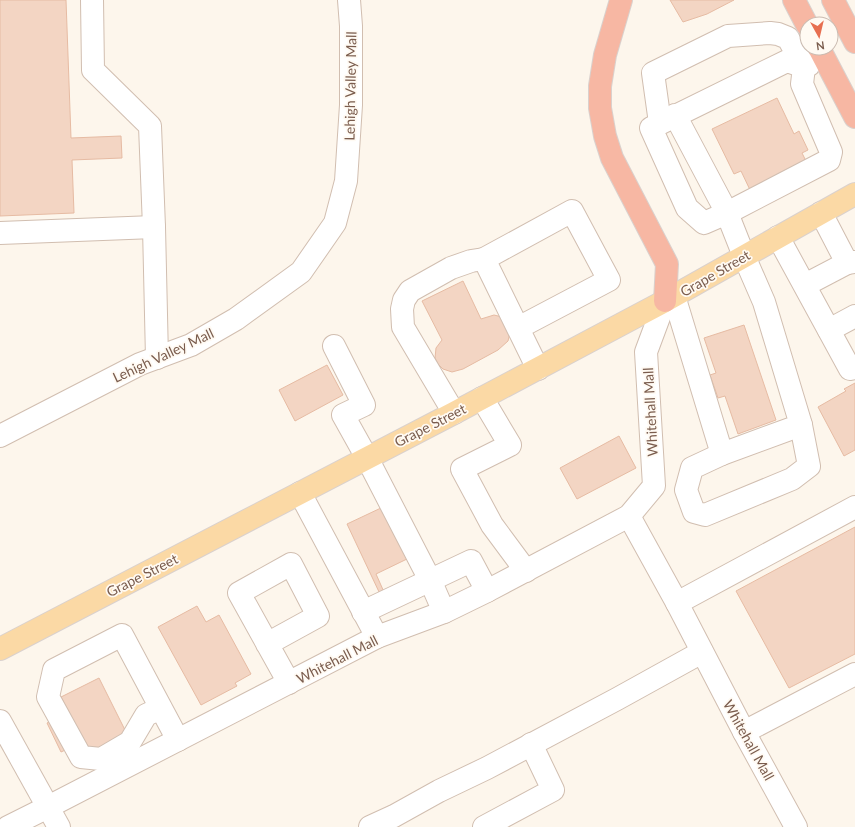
<svg xmlns="http://www.w3.org/2000/svg" width="855" height="827" font-family="Lato,sans-serif">
	<rect width="100%" height="100%" fill="#fdf6ec"/>
	<g fill="#f3d5c3" stroke="#e6bba3">
		<path d="M0,0H66L71,138L121,136L122,158L72,160L74,213L0,216Z"/>
		<path d="M670,0H734L707,14L683,22Z"/>
		<path d="M777,98L794,134L799,131L808,150L802,153L808,165L751,192L741,171L734,174L712,129Z"/>
		<path d="M463,281L481,319L494,315L502,317L510,333L508,341L498,350L463,369L452,372L443,369L438,364L435,358L436,348L442,340L422,301Z"/>
		<path d="M744,325L776,420L738,434L725,396L718,398L710,375L716,373L704,338Z"/>
		<path d="M327,365L343,395L295,421L279,390Z"/>
		<path d="M855,383V450L844,456L818,407L846,391L844,389Z"/>
		<path d="M619,436L636,468L577,499L560,468Z"/>
		<path d="M400,499L385,516L407,559L376,574L384,592L380,594L347,524Z"/>
		<path d="M855,527V654L789,688L736,591Z"/>
		<path d="M197,606L206,622L219,615L251,674L235,683L237,686L201,705L158,627Z"/>
		<path d="M99,678L127,734L91,753L85,741L61,752L47,723L69,712L61,697Z"/>
	</g>
	<g fill="none" stroke-linecap="round" stroke-linejoin="round">
		<g stroke="#d1beb0" stroke-width="24">
			<g id="minor">
				<path d="M92,0L93,70L150,126L154,227L157,358"/>
				<path d="M660,123L653,73L728,36L770,33L778,34L788,38L804,67L809,65"/>
				<path d="M821,213L847,263L855,262"/>
				<path d="M0,233L154,227"/>
				<path d="M778,237L850,369L855,368"/>
				<path d="M805,285L847,263"/>
				<path d="M674,296L722,454L801,425L764,302L744,256L727,213L704,223L687,208L651,128L787,61L804,67L802,84L831,152L829,160L727,213L675,115"/>
				<path d="M518,328L609,280L572,211L484,259L538,369"/>
				<path d="M829,330L855,316"/>
				<path d="M334,346L364,405L343,415L367,458L430,580L444,612"/>
				<path d="M482,398L510,445L462,469L492,525L526,571"/>
				<path d="M454,413L403,327L402,309L404,300L410,291L451,268L471,261L484,259"/>
				<path d="M0,436L140,364L191,345L236,319L301,272L335,223L346,181L351,105V26L349,0"/>
				<path d="M722,454L692,468L686,490L694,512L705,515L792,479L809,466L801,425"/>
				<path d="M300,493L377,637"/>
				<path d="M629,516L677,603L744,732L796,827"/>
				<path d="M677,603L855,507"/>
				<path d="M363,612L471,561L487,591"/>
				<path d="M267,644L318,616L291,564L239,593L289,683"/>
				<path d="M161,708L146,715L130,742L101,759L81,757L48,697L54,670L122,635L178,740"/>
				<path d="M0,721L59,827"/>
				<path d="M744,732L855,674"/>
				<path d="M8,827L48,807L377,637L444,612L487,591L629,516L654,486L646,352L665,301"/>
				<path d="M370,827L394,816L439,791L487,768L617,699L702,652"/>
				<path d="M484,827L553,790L531,744"/>
			</g>
		</g>
		<g stroke="#dad1cd" stroke-width="24">
			<path id="major" d="M0,649L454,413L665,301L855,194"/>
		</g>
		<g stroke="#dad1cd" stroke-width="24">
			<g id="highway">
				<path d="M621,0L605,55L600,86V108L605,136L612,158L667,264L665,301"/>
				<path d="M794,0L807,25"/>
				<path d="M833,0L855,42"/>
				<path d="M819,48L855,117"/>
			</g>
		</g>
		<use href="#minor" stroke="#fff" stroke-width="22"/>
		<use href="#major" stroke="#fbd9a5" stroke-width="22"/>
		<use href="#highway" stroke="#f7b7a3" stroke-width="22"/>
	</g>
	<g text-anchor="middle" dominant-baseline="central" stroke-width="3.5" stroke-linejoin="round" paint-order="stroke">
		<g font-size="14" fill="#7a5c4d" stroke="#fffaf3">
			<text transform="translate(350 86) rotate(-89)">Lehigh Valley Mall</text>
			<text transform="translate(715 273) rotate(-30)">Grape Street</text>
			<text transform="translate(163 355) rotate(-25)">Lehigh Valley Mall</text>
			<text transform="translate(650 412) rotate(-93)">Whitehall Mall</text>
			<text transform="translate(430 425) rotate(-27)">Grape Street</text>
			<text transform="translate(142 575) rotate(-27)">Grape Street</text>
			<text transform="translate(337 659) rotate(-27)">Whitehall Mall</text>
			<text transform="translate(749 740) rotate(61)">Whitehall Mall</text>
		</g>
	</g>
	<g transform="translate(819 36) rotate(172)"><circle r="19" fill="#fffaf3" stroke="#cabbb1"/>
	<path d="M0-3L7 15L0 10L-7 15Z" fill="#e76f51"/>
	<text y="-6" font-size="11" font-weight="bold" text-anchor="middle" fill="#7a5c4d">N</text>
	</g>
</svg>
